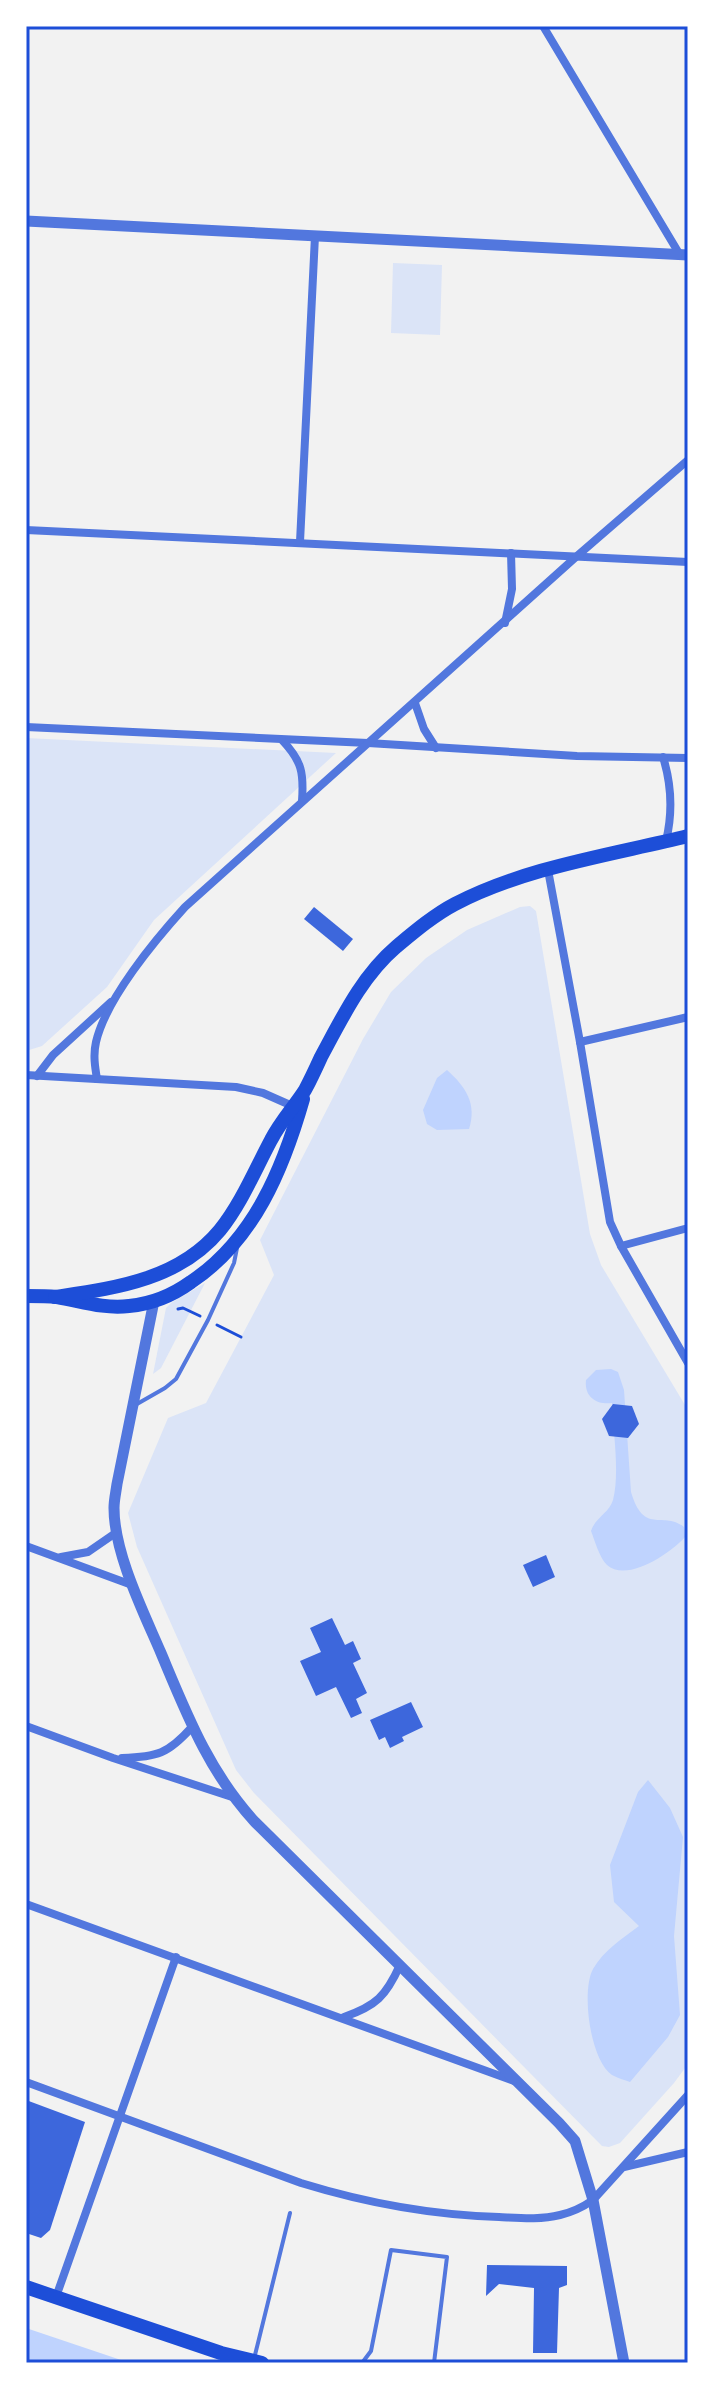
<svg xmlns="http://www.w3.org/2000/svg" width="714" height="2389" font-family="'IBM Plex Sans',sans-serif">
	<rect width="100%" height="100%" fill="#f2f2f2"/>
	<g fill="#dbe4f7">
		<path d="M393,263L442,265L440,335L391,333Z"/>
		<path d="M26,738L336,753L154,920L107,987L42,1046L26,1051Z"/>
		<path d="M530,906L536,911L590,1234L601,1265L688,1410V2064L674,2083L620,2143L609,2147L602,2146L254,1793L236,1770L137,1547L128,1513L168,1418L206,1403L274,1275L260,1240L363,1039L391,992L426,958L467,930L520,907Z"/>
		<path d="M205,1283L161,1368L153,1374L166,1308L171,1303Z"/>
	</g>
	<g fill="#bfd3fe">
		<path d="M447,1070C466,1087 477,1104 469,1129L437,1130L427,1124L423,1110L437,1078Z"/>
		<path d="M611,1369L618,1372L624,1390L631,1492C644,1536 663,1510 684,1527L685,1537C671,1553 627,1583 607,1565C599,1557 595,1541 591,1531C595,1518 609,1513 613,1500C620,1473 613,1431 612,1403C597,1405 584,1397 586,1380L596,1370Z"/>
		<path d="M648,1780L670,1808L683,1837L674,1936L680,2015L668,2037L630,2082C625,2080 617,2078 612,2075C590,2060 581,1991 593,1969C604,1950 622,1939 639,1926L614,1902L610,1865L638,1792Z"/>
		<path d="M26,2328L121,2360L130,2363L26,2362Z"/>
	</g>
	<g fill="#3d67dc">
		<path d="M314,907L353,939L343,951L304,919Z"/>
		<path d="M613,1404L632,1406L639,1424L628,1438L609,1436L602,1419Z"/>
		<path d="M546,1555L555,1577L533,1587L523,1565Z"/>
		<path d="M332,1618L345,1645L353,1641L361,1659L353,1663L367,1693L356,1699L362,1713L351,1718L336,1687L316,1696L300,1661L321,1652L310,1628Z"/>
		<path d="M411,1702L423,1727L402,1737L404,1741L390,1748L385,1737L379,1740L370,1720Z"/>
		<path d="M26,2100L85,2122L50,2230L41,2238L26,2233Z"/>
		<path d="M487,2265L567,2266V2285L559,2288L557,2353H533L534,2288L499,2284L486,2296Z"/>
	</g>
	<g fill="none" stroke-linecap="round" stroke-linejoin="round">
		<g stroke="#1d4ed8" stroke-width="3">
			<path d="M178,1309L183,1308L200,1316"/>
			<path d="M217,1325L241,1337"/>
		</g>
		<g stroke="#5277de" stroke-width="4">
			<path d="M137,1404L165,1388L176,1379L208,1320L234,1263L237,1248"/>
			<path d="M254,2359L290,2213"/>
			<path d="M362,2363L371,2351L391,2250L447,2257L434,2363"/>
		</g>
		<g stroke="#5277de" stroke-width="8">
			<path d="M543,26L680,255"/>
			<path d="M26,530L688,562"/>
			<path d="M300,542L315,236"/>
			<path d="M505,623L512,589L511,553"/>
			<path d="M415,703L424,729L436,748"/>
			<path d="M26,727L368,743L577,756L688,758"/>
			<path d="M282,740C302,761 304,773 302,801"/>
			<path d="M663,757C672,786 673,812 666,841"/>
			<path d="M548,870L580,1042L610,1222L621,1246L688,1363"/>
			<path d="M580,1042L688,1017"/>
			<path d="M26,1075L236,1087L263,1093L297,1108"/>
			<path d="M37,1076L53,1055L111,1002"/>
			<path d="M97,1079C95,1067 93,1055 96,1042C106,999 155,940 185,907L577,556L688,460"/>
			<path d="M621,1246L688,1228"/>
			<path d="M26,1546L132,1585"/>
			<path d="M61,1557L88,1552L117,1532"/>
			<path d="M26,1726L113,1758L232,1797"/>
			<path d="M122,1758C157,1757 168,1754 192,1727"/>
			<path d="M26,1904L514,2081"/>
			<path d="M344,2017C376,2006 386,1996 400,1965"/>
			<path d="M26,2082L301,2183C366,2203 431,2215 499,2217C520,2218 540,2220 560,2215C573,2212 583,2207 593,2200L688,2095"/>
			<path d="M624,2167L688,2152"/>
			<path d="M56,2297L176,1957"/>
		</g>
		<g stroke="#5277de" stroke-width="11">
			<path d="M26,221L688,255"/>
			<path d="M154,1301L117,1484C116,1492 114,1500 114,1508C114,1553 143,1611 161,1653C187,1715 209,1772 255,1822L559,2123L575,2141L593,2200L624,2363"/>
		</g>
		<g stroke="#1d4ed8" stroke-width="14">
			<path d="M26,1296C36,1296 47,1296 57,1297C81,1301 103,1309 129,1306C151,1304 173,1295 191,1282C254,1240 283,1169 303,1099"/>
			<path d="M55,1297C115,1288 179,1280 220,1230C241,1204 255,1170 271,1140C280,1122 294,1107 305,1090C311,1079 316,1068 321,1057C342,1018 362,976 396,947C414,932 434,915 455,904C526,867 611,855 688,836"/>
		</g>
		<path stroke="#1d4ed8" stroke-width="14" d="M26,2287L221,2353L262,2363"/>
	</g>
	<rect width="714" height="2389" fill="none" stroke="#ffffff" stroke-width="56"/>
	<rect x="28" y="28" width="658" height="2333" fill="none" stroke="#1d4ed8" stroke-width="3"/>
</svg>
